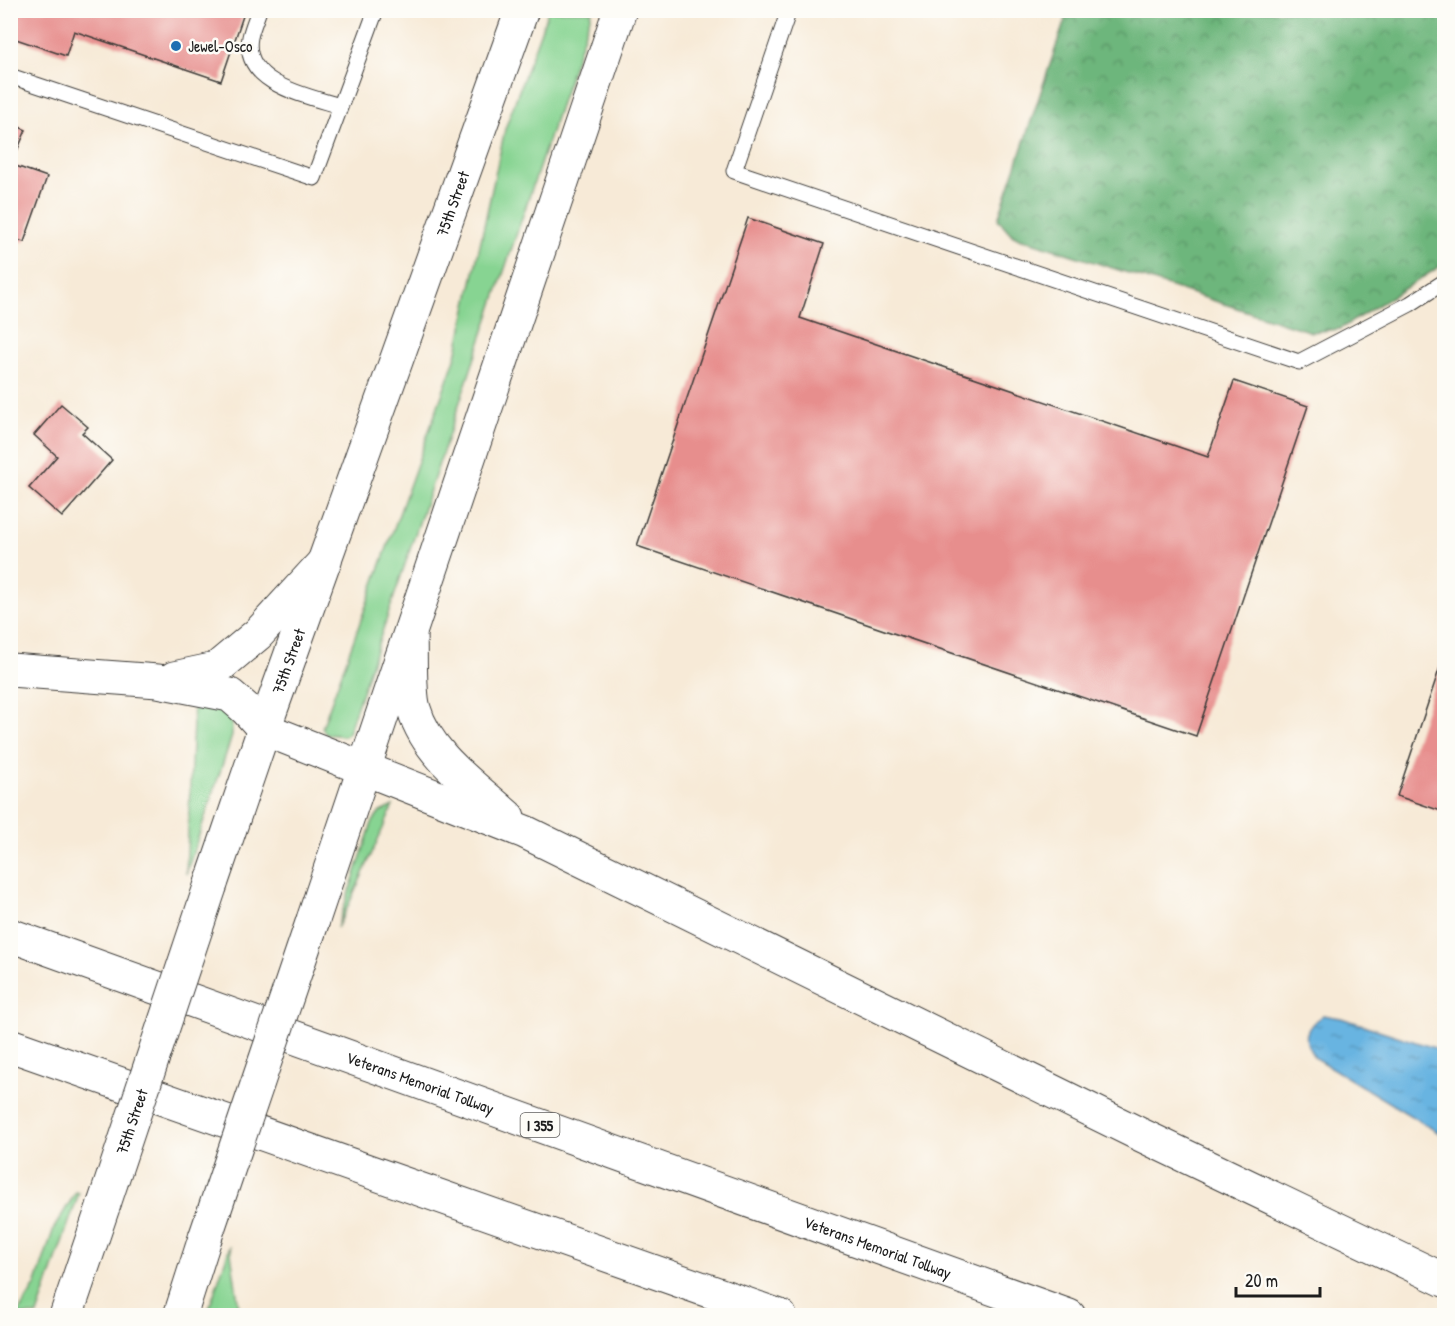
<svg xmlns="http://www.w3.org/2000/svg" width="1455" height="1326" font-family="'Patrick Hand',sans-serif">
	<defs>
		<pattern id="forest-crowns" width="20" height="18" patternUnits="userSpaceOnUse" patternTransform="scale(1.5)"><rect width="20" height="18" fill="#6db67c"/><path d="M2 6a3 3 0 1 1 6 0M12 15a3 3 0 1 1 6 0" fill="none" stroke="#599365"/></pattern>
		<pattern id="water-ripples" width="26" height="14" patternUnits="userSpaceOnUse" patternTransform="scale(1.5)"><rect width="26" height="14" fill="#68b4e1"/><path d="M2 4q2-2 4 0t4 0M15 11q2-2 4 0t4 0" fill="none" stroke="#5592b6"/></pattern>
	</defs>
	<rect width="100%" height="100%" fill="#fdfcf7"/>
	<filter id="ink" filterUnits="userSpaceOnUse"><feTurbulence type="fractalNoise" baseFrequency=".0167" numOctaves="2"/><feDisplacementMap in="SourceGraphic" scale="12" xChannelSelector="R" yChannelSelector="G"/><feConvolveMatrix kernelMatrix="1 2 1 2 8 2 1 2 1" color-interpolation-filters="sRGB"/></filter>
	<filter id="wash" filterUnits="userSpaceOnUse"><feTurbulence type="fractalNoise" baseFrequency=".008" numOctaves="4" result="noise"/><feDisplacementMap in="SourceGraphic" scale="24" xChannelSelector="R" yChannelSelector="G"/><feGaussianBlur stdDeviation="1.35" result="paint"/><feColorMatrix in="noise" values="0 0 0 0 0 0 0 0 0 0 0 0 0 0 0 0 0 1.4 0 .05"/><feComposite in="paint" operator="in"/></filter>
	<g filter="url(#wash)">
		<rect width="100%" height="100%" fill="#f7ead7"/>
		<g fill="#87d492" stroke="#527857" stroke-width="1.5">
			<path d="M548,11H592L348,733L344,736L326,734L322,728L456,356L505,129Z"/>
			<path d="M194,701L227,710L232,720V736L186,874Z"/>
			<path d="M393,806C374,847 358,888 337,928L372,823L380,812Z"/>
			<path d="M76,1192L79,1193L37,1315H17L35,1286L54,1228Z"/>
			<path d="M230,1246L240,1315H207Z"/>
		</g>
		<path fill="url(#forest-crowns)" stroke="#44694c" stroke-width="1.5" d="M1068,11H1444V264L1340,329L1311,332L1013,236L998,219Z"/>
		<path fill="url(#water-ripples)" stroke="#42687e" stroke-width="1.5" d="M1323,1015L1341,1018L1444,1051V1136L1315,1058C1301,1039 1304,1028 1323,1015Z"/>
		<g id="blocks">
			<g fill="#e78e8d">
				<path d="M10,10H245L221,81L74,31L66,56L10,37Z"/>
				<path d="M10,123L26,130L14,158L10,157Z"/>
				<path d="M10,164L47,177L24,242L10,238Z"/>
				<path d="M748,218L824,244L800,318L1208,457L1234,381L1308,406L1196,736L637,546Z"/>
				<path d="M61,404L88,427L82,433L112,460L62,517L29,488L57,456L34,435Z"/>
				<path d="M1444,655V812L1397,796Z"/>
			</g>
		</g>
	</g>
	<g filter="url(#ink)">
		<use href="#blocks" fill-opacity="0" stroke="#3d3b38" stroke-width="1.5"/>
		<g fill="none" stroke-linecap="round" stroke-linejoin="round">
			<g stroke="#3d3b38" stroke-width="17">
				<g id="service">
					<path d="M259,10C256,19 252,28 250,37C241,84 308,96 340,106"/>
					<path d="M789,10L734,171L1299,362L1410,304L1444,282"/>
					<path d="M10,76L314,178L376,10"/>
				</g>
			</g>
			<g stroke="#3d3b38" stroke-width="35">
				<g id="secondary">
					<path id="s1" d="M211,884L264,729L522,10"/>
					<path d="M313,920L620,10"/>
					<path d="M66,1316L104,1204"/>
					<path d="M180,1316L205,1238"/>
				</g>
			</g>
			<g stroke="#3d3b38" stroke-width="35">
				<g id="motorway">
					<path d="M410,635C411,654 409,692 414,709C427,755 474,786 508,817"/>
					<path d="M10,670L158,681L230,695L246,709L264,729L525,832L1137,1133L1444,1280"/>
					<path d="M174,678L216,669L258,634L325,561"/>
					<path id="s2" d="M10,935L1069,1316"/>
					<path d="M10,1045L780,1316"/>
				</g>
			</g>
			<use href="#service" stroke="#fff" stroke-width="15"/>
			<use href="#secondary" stroke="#fff" stroke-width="33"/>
			<use href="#motorway" stroke="#fff" stroke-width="33"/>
			<g stroke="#3d3b38" stroke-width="35" stroke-linecap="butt">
				<g id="secondary-bridge">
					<path id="s3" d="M104,1204L211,884"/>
					<path d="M205,1238L313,920"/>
				</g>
			</g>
			<use href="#secondary-bridge" stroke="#fff" stroke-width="33"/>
		</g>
	</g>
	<circle fill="#1f6fb2" stroke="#fdfcf7" stroke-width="2" cx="176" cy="46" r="6"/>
	<g text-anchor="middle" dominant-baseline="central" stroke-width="5" stroke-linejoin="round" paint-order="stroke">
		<rect fill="#fdfcf7" stroke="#605f5e" stroke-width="1.5" x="520.5" y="1113" width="39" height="24" rx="4.5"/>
		<g font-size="15" font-weight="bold" fill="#1c1c1c">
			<text x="540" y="1125">I 355</text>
		</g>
		<g font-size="16" fill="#1c1c1c" stroke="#fdfcf7" text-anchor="start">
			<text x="188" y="46">Jewel-Osco</text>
		</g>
		<g font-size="16" fill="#1c1c1c" stroke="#fdfcf7">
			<text stroke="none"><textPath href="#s1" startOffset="722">75th Street</textPath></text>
			<text stroke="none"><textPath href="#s1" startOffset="236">75th Street</textPath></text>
			<text stroke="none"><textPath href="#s2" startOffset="436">Veterans Memorial Tollway</textPath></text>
			<text stroke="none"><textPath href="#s3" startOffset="87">75th Street</textPath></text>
			<text stroke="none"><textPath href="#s2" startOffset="922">Veterans Memorial Tollway</textPath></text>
		</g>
	</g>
	<rect width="1455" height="1326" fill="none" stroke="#fdfcf7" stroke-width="36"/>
	<path d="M1236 1287v9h84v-9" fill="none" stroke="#1c1c1c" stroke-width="3"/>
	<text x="1245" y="1287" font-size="18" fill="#1c1c1c" stroke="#fdfcf7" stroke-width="4.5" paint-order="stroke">20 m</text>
</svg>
